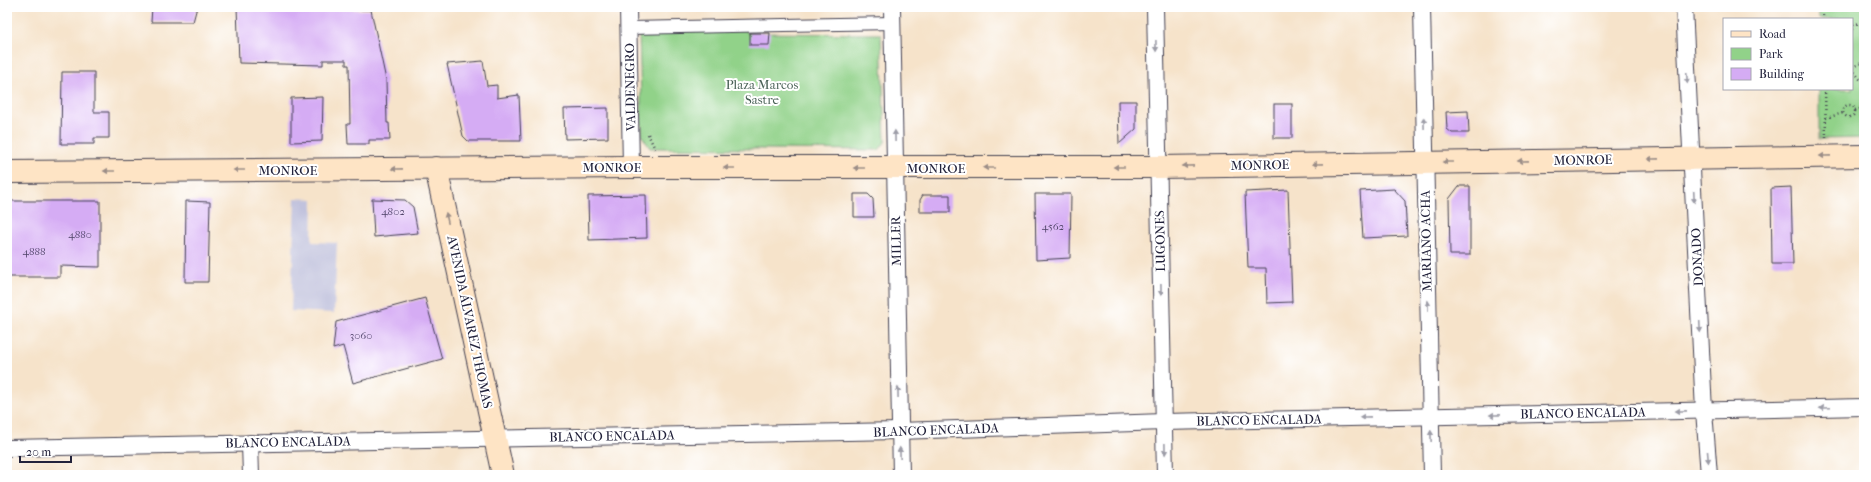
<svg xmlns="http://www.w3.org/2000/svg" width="1871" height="482" font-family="'IM FELL French Canon',serif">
	<rect width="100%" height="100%" fill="#fff"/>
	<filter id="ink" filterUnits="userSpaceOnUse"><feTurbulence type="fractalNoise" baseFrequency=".025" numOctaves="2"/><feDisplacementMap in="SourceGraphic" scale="8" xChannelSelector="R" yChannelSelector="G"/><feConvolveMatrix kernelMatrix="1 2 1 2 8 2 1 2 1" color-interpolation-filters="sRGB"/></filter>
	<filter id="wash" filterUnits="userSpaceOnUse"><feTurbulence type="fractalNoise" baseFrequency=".012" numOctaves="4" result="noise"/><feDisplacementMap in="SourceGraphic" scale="16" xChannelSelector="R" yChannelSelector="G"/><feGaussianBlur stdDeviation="0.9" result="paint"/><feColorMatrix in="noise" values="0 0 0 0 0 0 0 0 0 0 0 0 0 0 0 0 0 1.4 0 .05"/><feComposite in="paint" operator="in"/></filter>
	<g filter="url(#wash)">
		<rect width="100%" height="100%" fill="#f6e3ca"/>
		<path fill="#c1c2dd" d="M295,198L313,199L312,242L337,243L334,313L291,311Z"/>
		<g fill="#91d289" stroke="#5a7a62">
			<path d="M1819,7H1864V138L1819,139V89H1852V19H1819Z"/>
			<path d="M747,26V33L881,34L885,142L879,150L650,148L642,136L639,33Z"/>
		</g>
		<g id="blocks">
			<g fill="#d5acf4">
				<path d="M152,7H197L193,22H151Z"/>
				<path d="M237,7L371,10L386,80L387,123H389L390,140H369V144H348L347,124H350L349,65H346V60H323V65L239,63Z"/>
				<path d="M750,33H770L769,45H750Z"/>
				<path d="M483,61L487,86L497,85V98L519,95L521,141H468L463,136L447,64Z"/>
				<path d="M62,72H94V112H109V138H94V144H61Z"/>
				<path d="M323,97L322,141L291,142V98Z"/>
				<path d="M1118,101H1136V129L1119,144Z"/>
				<rect x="1274" y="104" width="18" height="34"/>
				<path d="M608,108V138L565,139L564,109Z"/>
				<path d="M1468,111L1469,133H1452L1447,129L1446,112Z"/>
				<path d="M1459,186H1470V255H1450L1449,199Z"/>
				<path d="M1791,187L1793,264H1772L1771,188Z"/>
				<path d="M1394,189L1405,201L1407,236L1363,238L1360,191Z"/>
				<path d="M1288,190L1292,302L1267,303L1266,268H1248L1245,192Z"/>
				<path d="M854,194H868L873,199L874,217H854Z"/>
				<path d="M1035,194H1071L1070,258L1036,260Z"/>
				<path d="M646,195L647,238L589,240L588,196Z"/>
				<path d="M923,195H950V212H920V200Z"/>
				<path d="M372,199L405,200L413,207L418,233L374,237Z"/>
				<path d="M7,201H100V267L60,266V277H8Z"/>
				<path d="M186,201L210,202L208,282H185Z"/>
				<path d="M425,298L442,359L353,383L343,346L333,349L336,322Z"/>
			</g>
		</g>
	</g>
	<g filter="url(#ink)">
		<use href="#blocks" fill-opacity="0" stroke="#423f50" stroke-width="1"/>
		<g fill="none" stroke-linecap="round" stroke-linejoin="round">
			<g stroke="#423f50" stroke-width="14">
				<path id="pedestrian" d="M629,28L893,23"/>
			</g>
			<g stroke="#423f50" stroke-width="18">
				<g id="minor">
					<path d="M628,7L631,167"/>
					<path d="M892,7L901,475"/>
					<path d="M1155,7L1165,475"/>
					<path d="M1422,7L1432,475"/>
					<path d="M1684,7L1704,411L1709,475"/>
					<path d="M250,443L251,475"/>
					<path d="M7,448L899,431L1164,422L1864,407"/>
				</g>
			</g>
			<g stroke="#423f50" stroke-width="24">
				<g id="secondary">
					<path d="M436,168L503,475"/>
					<path d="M7,172L631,167H1158L1864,156"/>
				</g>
			</g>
			<g stroke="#423f50" stroke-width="2.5" stroke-dasharray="1 3" stroke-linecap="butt">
				<path d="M1823,7V19"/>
				<path d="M1852,21L1854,26L1852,29"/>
				<path d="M1853,24L1864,23"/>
				<path d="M1852,67L1864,62"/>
				<path d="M1852,69L1860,79L1864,81"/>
				<path d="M1825,89L1826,138"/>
				<circle cx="1849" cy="111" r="6"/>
				<path d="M1855,110L1864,108"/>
				<path d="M1826,118L1843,113"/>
				<path d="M648,134L655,149"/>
			</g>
			<use href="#pedestrian" stroke="#fff" stroke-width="12"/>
			<use href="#minor" stroke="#fff" stroke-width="16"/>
			<use href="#secondary" stroke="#fee4c5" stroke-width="22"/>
		</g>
		<defs><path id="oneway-solid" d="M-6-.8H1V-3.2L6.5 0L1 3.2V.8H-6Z"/></defs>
		<g fill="#9c9ca7">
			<use href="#oneway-solid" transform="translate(1156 46) rotate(89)"/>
			<use href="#oneway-solid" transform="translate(1687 78) rotate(87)"/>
			<use href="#oneway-solid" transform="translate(1424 123) rotate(-91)"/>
			<use href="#oneway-solid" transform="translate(895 136) rotate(-91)"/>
			<use href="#oneway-solid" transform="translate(1694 197) rotate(87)"/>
			<use href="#oneway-solid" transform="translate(1161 290) rotate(89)"/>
			<use href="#oneway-solid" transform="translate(1428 306) rotate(-91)"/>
			<use href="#oneway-solid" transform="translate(1700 327) rotate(87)"/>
			<use href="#oneway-solid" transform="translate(898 392) rotate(-91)"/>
			<use href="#oneway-solid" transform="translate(1825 408) rotate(178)"/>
			<use href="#oneway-solid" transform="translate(1681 411) rotate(179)"/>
			<use href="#oneway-solid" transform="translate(1495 415) rotate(179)"/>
			<use href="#oneway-solid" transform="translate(1365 417) rotate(179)"/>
			<use href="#oneway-solid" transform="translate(1431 436) rotate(-92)"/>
			<use href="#oneway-solid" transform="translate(1165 449) rotate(89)"/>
			<use href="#oneway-solid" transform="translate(900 453) rotate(-92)"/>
			<use href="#oneway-solid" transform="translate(1708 457) rotate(85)"/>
		</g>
		<g fill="#9b8d87">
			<use href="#oneway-solid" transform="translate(1825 156) rotate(179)"/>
			<use href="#oneway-solid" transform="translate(1653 159) rotate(179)"/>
			<use href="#oneway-solid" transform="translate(1523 161) rotate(179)"/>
			<use href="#oneway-solid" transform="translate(1448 162) rotate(180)"/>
			<use href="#oneway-solid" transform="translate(1318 164) rotate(179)"/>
			<use href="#oneway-solid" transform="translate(1188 166) rotate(179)"/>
			<use href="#oneway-solid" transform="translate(1119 167) rotate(180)"/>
			<use href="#oneway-solid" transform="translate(729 168) rotate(-180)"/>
			<use href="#oneway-solid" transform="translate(859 168) rotate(180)"/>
			<use href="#oneway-solid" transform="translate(989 168) rotate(180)"/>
			<use href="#oneway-solid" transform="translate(397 169) rotate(179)"/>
			<use href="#oneway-solid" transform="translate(239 170) rotate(180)"/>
			<use href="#oneway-solid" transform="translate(109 171) rotate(180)"/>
			<use href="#oneway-solid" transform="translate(447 218) rotate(-102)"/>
		</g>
	</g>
	<g text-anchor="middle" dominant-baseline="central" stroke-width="4" stroke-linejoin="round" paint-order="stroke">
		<g font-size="11" fill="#4f4469">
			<text x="393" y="211">4802</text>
			<text x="1053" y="226">4562</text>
			<text x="80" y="234">4880</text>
			<text x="34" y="251">4888</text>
			<text x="361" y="335">3060</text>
		</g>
		<g font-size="13" fill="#496056" stroke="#fff">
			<text x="762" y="84">Plaza Marcos<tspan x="762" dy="15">Sastre</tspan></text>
		</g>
		<g font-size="13" fill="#22223b" stroke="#fff">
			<text transform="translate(630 87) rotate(-91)">VALDENEGRO</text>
			<text transform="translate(1583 160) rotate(-1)">MONROE</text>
			<text transform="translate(1260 165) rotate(-1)">MONROE</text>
			<text x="612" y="167">MONROE</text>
			<text x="936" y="168">MONROE</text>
			<text x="288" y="170">MONROE</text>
			<text transform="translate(896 241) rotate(-91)">MILLER</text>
			<text transform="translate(1160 241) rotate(-91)">LUGONES</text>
			<text transform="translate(1426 241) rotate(-91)">MARIANO ACHA</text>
			<text transform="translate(1697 257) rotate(-93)">DONADO</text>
			<text transform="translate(470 322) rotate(78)">AVENIDA ÁLVAREZ THOMAS</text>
			<text transform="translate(1583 413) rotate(-1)">BLANCO ENCALADA</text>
			<text transform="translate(1259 420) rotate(-1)">BLANCO ENCALADA</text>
			<text transform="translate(936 430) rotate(-2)">BLANCO ENCALADA</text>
			<text transform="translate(612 436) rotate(-1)">BLANCO ENCALADA</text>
			<text transform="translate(288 442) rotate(-1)">BLANCO ENCALADA</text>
		</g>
	</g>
	<rect width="1871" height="482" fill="none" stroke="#fff" stroke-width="24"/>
	<rect x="1723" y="18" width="130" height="72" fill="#ffffff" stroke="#a7a7b1"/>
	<rect x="1731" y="31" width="20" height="6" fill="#fee4c5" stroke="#a7a7b1"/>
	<text x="1759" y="38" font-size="12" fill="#22223b">Road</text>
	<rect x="1731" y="48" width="20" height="12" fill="#91d289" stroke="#a7a7b1"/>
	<text x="1759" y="58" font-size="12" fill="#22223b">Park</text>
	<rect x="1731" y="68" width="20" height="12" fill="#d5acf4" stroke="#a7a7b1"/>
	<text x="1759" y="78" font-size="12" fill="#22223b">Building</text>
	<path d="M20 456v6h51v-6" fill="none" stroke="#22223b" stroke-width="2"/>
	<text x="26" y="456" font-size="12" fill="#22223b" stroke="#ffffff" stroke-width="3" paint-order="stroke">20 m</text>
</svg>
